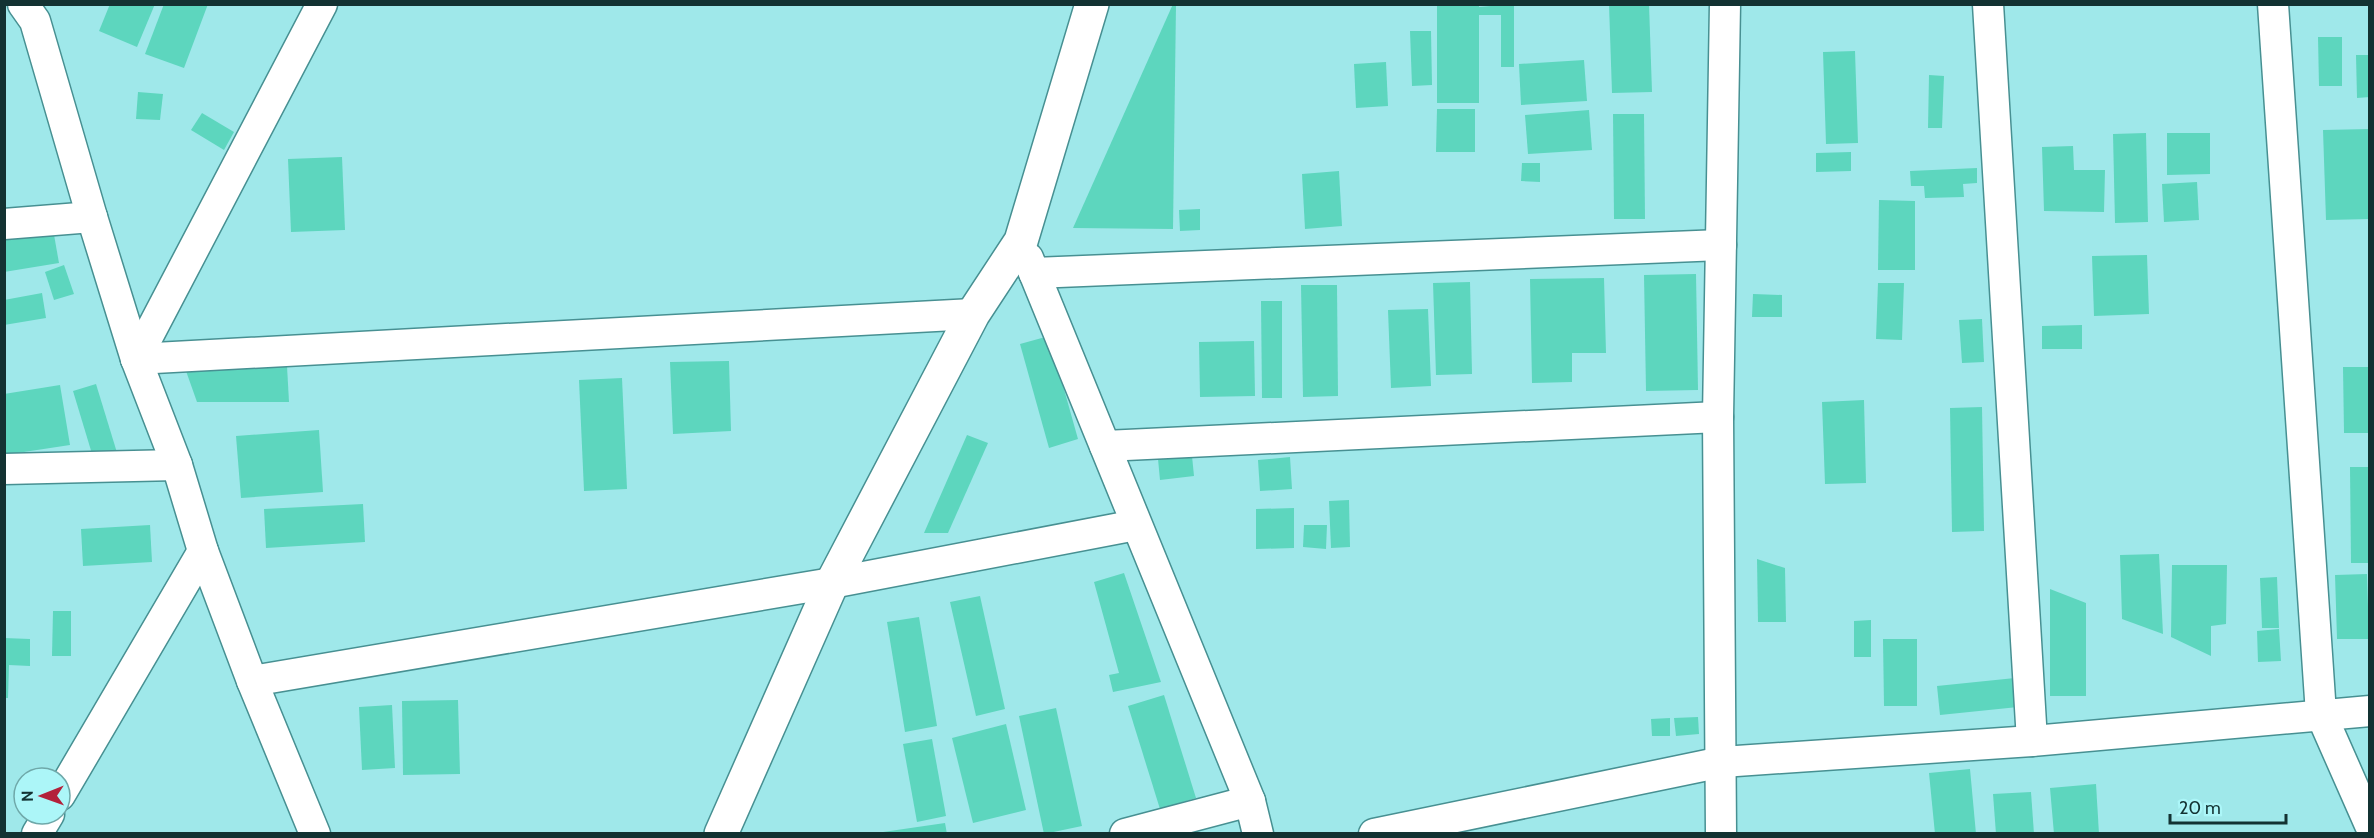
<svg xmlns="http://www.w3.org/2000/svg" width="2374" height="838" font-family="Cabin,sans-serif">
	<rect width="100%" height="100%" fill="#9fe8ea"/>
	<g fill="#5dd6be">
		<path d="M110,4H155L137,47L99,31Z"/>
		<path d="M164,4H208L184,68L145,54Z"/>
		<path d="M1173,4H1176L1173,229L1073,228Z"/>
		<path d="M1437,4H1479V7L1514,4V67H1501V15H1479V103H1437Z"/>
		<path d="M1609,4H1649L1652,92L1612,93Z"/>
		<path d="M1410,31H1431L1432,85L1412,86Z"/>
		<path d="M2318,37H2342V86H2319Z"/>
		<path d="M1855,51L1858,143L1826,144L1823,52Z"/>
		<path d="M2356,55H2370V97L2357,98Z"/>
		<path d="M1584,60L1587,101L1521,105L1519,64Z"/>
		<path d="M1386,62L1388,106L1356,108L1354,64Z"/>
		<path d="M1929,75L1944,76L1942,128H1928Z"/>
		<path d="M138,92L163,94L160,120L136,119Z"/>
		<path d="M1437,109H1475V152H1436Z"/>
		<path d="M1589,110L1592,150L1528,154L1525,115Z"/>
		<path d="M202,113L234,132L224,150L191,130Z"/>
		<path d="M1613,114H1644L1645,219H1614Z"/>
		<path d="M2370,129V219L2326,220L2323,130Z"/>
		<path d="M2146,133L2148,222L2115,223L2113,134Z"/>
		<path d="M2167,133H2210V174L2167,175Z"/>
		<path d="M2073,146L2074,170H2105L2104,212L2044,211L2042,147Z"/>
		<path d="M1851,152V171L1816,172V153Z"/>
		<path d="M342,157L345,230L291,232L288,159Z"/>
		<path d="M1522,163H1540V182L1521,181Z"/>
		<path d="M1977,168V183L1963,184L1964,197L1925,198L1924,186H1911L1910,171Z"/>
		<path d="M1339,171L1342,226L1305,229L1302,174Z"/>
		<path d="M2197,182L2199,220L2164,222L2162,184Z"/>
		<path d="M1879,200L1915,201V270H1878Z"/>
		<path d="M1200,209V230L1180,231L1179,210Z"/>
		<path d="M53,229L59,263L4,272V237Z"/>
		<path d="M2147,255L2149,314L2094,316L2092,256Z"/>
		<path d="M64,265L74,294L54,300L45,272Z"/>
		<path d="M1696,274L1698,390L1646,391L1644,275Z"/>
		<path d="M1604,278L1606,353H1572V382L1532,383L1530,279Z"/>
		<path d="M1470,282L1472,374L1436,375L1433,283Z"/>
		<path d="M1878,283H1904L1902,340L1876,339Z"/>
		<path d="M1301,285H1337L1338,396L1303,397Z"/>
		<path d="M42,293L46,318L4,325V300Z"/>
		<path d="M1753,294L1782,295V317H1752Z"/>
		<path d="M1261,301H1282V398H1262Z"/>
		<path d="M1428,309L1431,386L1391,388L1388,310Z"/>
		<path d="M1982,319L1984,362L1962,363L1959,320Z"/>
		<path d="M2082,325V349H2042V326Z"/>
		<path d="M1049,336L1078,439L1049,448L1020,344Z"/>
		<path d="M1254,341L1255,396L1200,397L1199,342Z"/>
		<path d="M729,361L731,431L673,434L670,362Z"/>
		<path d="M287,366L289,402H197L186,371Z"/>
		<path d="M2343,367H2370V433H2344Z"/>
		<path d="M622,378L627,489L584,491L579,380Z"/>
		<path d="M96,384L122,469L99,477L73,391Z"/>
		<path d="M60,385L70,445L4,455V394Z"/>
		<path d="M1864,400L1866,483L1825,484L1822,402Z"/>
		<path d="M1982,407L1984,531L1952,532L1950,408Z"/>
		<path d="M319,430L323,492L241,498L236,436Z"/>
		<path d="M967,435L988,443L948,533H924Z"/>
		<path d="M1192,456L1194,476L1160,480L1158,459Z"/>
		<path d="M1290,457L1292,489L1260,491L1258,460Z"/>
		<path d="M2350,467H2370V563H2351Z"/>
		<path d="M1349,500L1350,547L1331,548L1329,501Z"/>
		<path d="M363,504L365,542L266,548L264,509Z"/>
		<path d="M1294,508V548L1256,549V509Z"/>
		<path d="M150,525L152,562L83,566L81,529Z"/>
		<path d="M1304,525H1327L1326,549L1303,547Z"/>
		<path d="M2159,554L2163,634L2122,619L2120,555Z"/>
		<path d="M1757,559L1785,568L1786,622H1758Z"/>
		<path d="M2172,565H2227L2226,624L2211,626V656L2171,637Z"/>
		<path d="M1124,573L1161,682L1113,692L1109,675L1119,673L1094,582Z"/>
		<path d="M2367,574L2369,639H2337L2335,575Z"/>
		<path d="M2277,577L2279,628H2262L2260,578Z"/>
		<path d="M2050,589L2086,603V696H2050Z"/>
		<path d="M980,596L1005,709L976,716L950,602Z"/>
		<path d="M53,611H71V656H52Z"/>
		<path d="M919,617L937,726L905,732L887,622Z"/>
		<path d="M1871,620V657H1854V621Z"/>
		<path d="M2279,629L2281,661L2258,662L2257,631Z"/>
		<path d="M4,638L30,639V666L9,665L8,698H4Z"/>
		<path d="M1883,639H1917V706H1884Z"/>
		<path d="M2015,678L2018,707L1940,715L1937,686Z"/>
		<path d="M1164,695L1196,798L1160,809L1128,706Z"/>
		<path d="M458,700L460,774L403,775L402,701Z"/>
		<path d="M392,705L395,768L362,770L359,707Z"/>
		<path d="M1056,708L1082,826L1044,834L1019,716Z"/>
		<path d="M1698,717L1699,734L1676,736L1674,718Z"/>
		<path d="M1670,718V736H1652L1651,719Z"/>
		<path d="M1006,724L1026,810L973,823L952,738Z"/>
		<path d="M932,739L946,816L917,822L903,744Z"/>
		<path d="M1970,769L1976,834H1935L1929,773Z"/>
		<path d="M2096,784L2099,834H2054L2050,788Z"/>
		<path d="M2031,792L2034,834H1996L1993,794Z"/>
		<path d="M945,823L947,834H883V832Z"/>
	</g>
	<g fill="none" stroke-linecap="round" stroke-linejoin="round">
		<g stroke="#479092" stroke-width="33">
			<g id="street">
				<path d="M23,4L35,21L92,217L136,359L177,465L203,551L252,681L315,834"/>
				<path d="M1988,4L2032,741"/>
				<path d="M2273,4L2321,714L2370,825"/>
				<path d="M4,224L92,217"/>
				<path d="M1028,258L1250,801L1258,834"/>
				<path d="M1034,273L1721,245"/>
				<path d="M136,359L973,314"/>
				<path d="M136,359L322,4"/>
				<path d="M1105,446L1718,417"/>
				<path d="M4,469L177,465"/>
				<path d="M252,681L832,583L1136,525"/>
				<path d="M60,795L203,551"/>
				<path d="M37,834L49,814"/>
				<path d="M1125,834L1250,801"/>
				<path d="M1374,834L1722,762L2032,741L2370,711"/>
				<path d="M1721,834L1718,417L1725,4"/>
			</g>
		</g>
		<g stroke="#479092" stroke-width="36">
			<path id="secondary" d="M721,834L832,583L973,314L1021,241L1092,4"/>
		</g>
		<use href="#street" stroke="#fff" stroke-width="30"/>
		<use href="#secondary" stroke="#fff" stroke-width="33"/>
	</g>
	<rect width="2374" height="838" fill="none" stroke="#133232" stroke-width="12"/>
	<g transform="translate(42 796) rotate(269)"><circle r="28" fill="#acf6f8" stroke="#6fa8a9" stroke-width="1.5"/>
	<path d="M0-4.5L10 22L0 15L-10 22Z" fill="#b3213a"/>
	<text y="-9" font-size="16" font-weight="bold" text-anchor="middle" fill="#133232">N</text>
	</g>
	<path d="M2170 814v9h116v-9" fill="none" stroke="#133232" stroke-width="3"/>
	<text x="2179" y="814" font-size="18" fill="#133232" stroke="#acf6f8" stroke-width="4.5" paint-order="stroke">20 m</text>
</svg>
